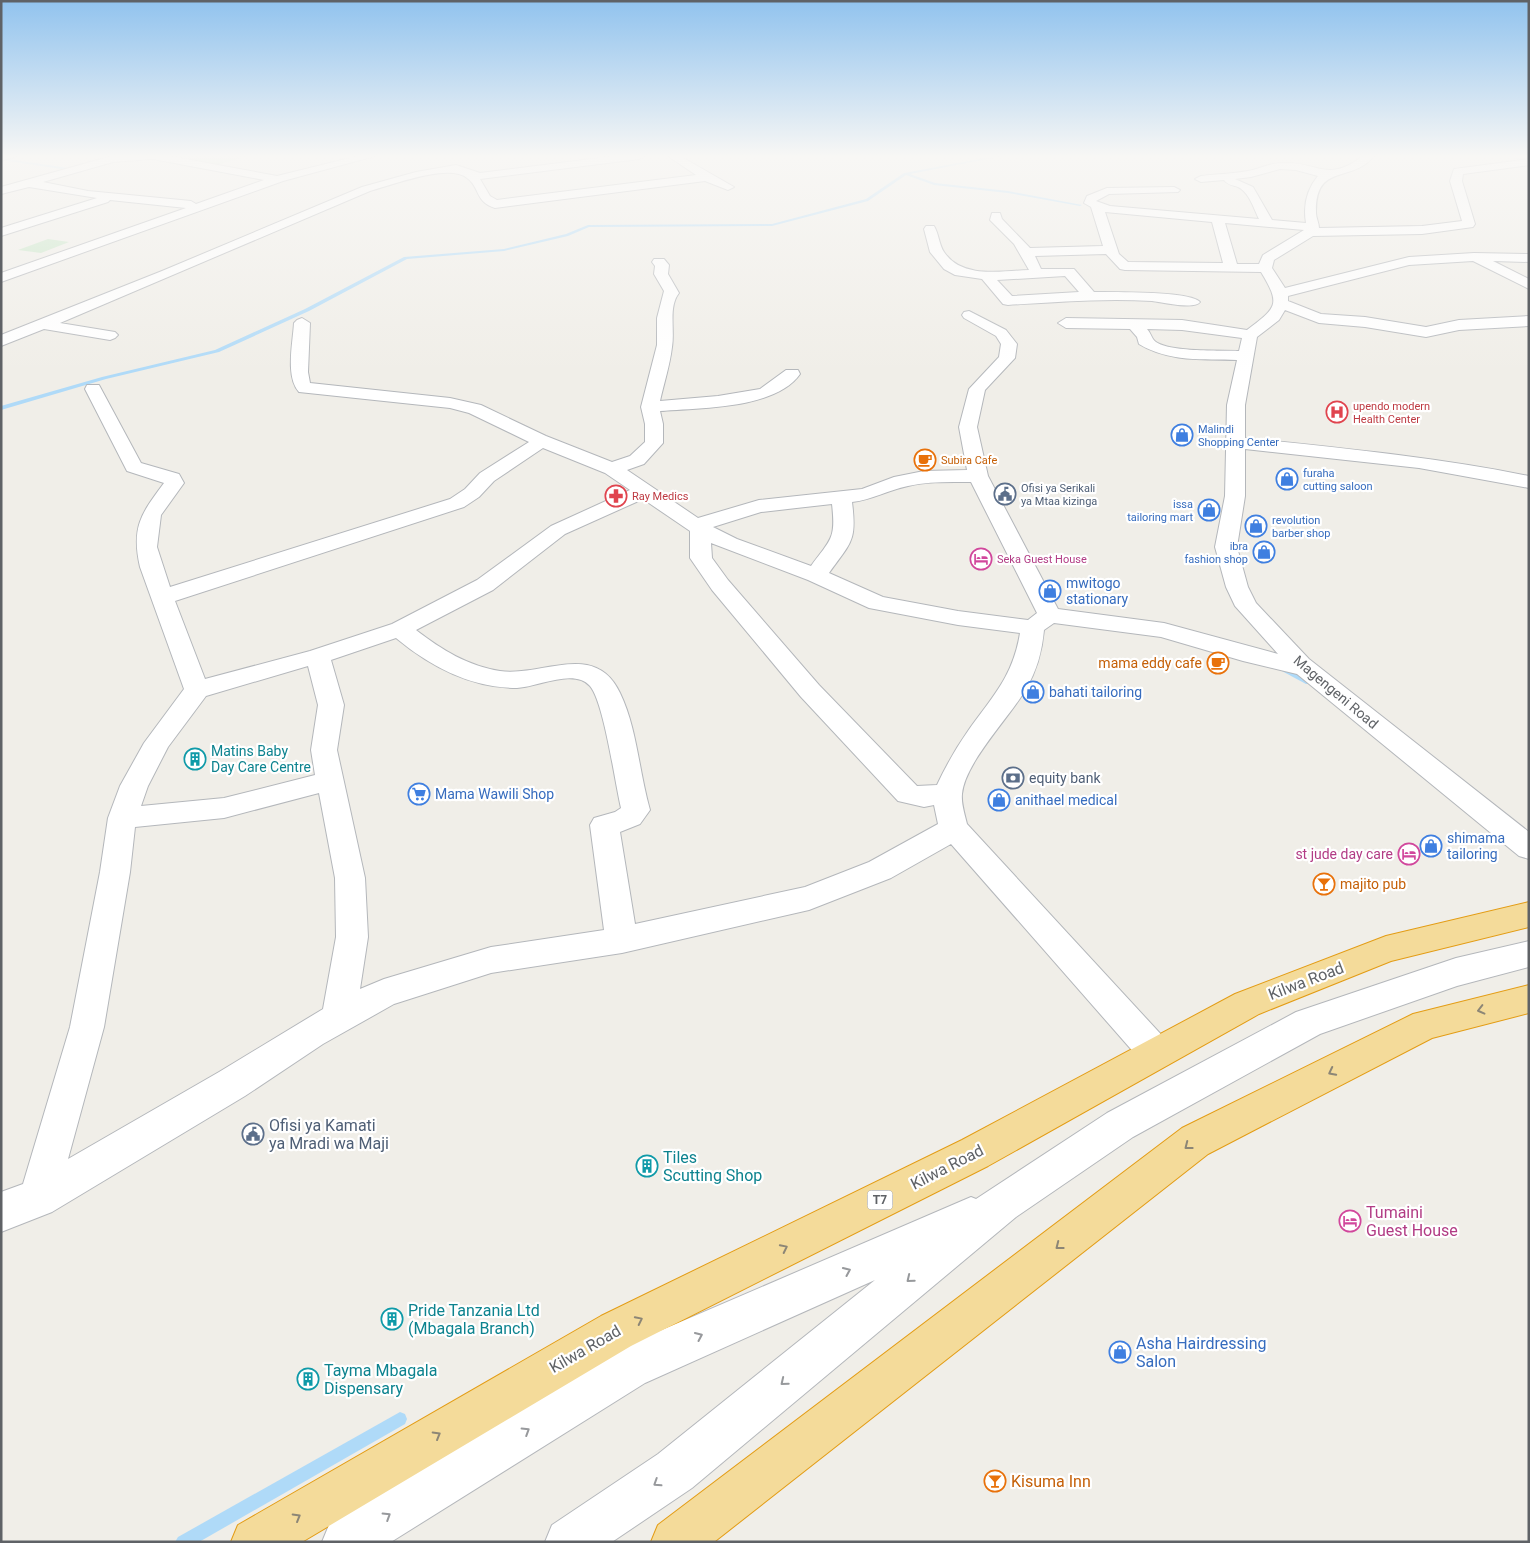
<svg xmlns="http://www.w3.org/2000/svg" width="1530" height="1543" font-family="Roboto,sans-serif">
	<rect width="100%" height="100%" fill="#f0eee8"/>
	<g fill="#c7e5c6">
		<path d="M163,156H250L212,166L159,158Z"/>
		<path d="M48,239L69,242L41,253L18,250Z"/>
	</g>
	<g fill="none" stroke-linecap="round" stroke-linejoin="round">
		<g fill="#afdaf8" fill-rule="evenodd">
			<path d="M996,156H1003L910,174L935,183L1008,191L1082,205L1080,206L1008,193L934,185L906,175L868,201L772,226L589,227L568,236L504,251L407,259L309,311L219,352L106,379L1,410V406L102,377L215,350L305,309L404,257L504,249L566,234L588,225L772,224L866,199L904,173Z"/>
			<path d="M1508,156L1529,160V162L1509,157Z"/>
			<path d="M1,158L68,168L70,169L68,170L1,160Z"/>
			<path d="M1280,666H1286L1313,682L1312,684H1306L1280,670L1279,668Z"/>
			<path d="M400,1412L405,1414L407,1419L405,1424L199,1542H175L178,1537Z"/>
		</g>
		<g stroke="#b4b7bb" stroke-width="2">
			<g id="minor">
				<path d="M1,156H16L1,161Z"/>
				<path d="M169,156L277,176L358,156H375L283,181L1,282V273L186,208L110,200L108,202L1,236V228L97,198L29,187L1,194V187L112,156ZM151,159H153L264,180L196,204L191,201L88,191L43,182L113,162Z"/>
				<path d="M615,156H644L639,159L480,179L490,196L497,200L696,175L668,156H680L734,187L728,190L705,181L495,208C475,202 480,187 467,178C449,163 392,185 370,191L60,323L115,332L118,335L115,338L110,340L44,329L1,346V335L162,271L362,187L416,172L456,165L480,173Z"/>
				<path d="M1363,156H1374C1351,184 1315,162 1316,213C1316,218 1319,223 1319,228L1422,226L1462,221L1450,181L1454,169L1529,159V165L1463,174L1462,181L1475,224L1473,227L1422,234L1313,236L1274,260L1272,268L1285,288L1409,257L1474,253L1529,254V262L1493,261L1529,279V289L1473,261L1409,265L1288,296V301L1321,314L1365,317L1426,327L1459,320L1529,316V326L1459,330L1426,337L1365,327L1319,323L1285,310L1279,320L1257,337L1245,405V438C1340,448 1435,457 1529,476V488L1419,468L1245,449V496L1237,547L1248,587L1256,603L1309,659L1529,832V859L1519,856L1297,674L1243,661L1161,637L1054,623L1044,630C1042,652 1037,670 1026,689C1010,717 965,762 962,794C961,804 965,815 967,824L1168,1042L1174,1053L1168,1064L1156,1069L1144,1064L951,844L891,878L809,910L622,953L491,973L394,1004L323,1044L245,1096L52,1212L1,1232V1192L23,1184L70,1027L100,872L108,818L120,786L144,743L184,689L140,567C131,527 141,514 164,483L127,471L85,389L87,385H99L141,463L179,474L184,483L161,515L157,547L170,587L450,499L465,489L480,473L529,442L469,413L450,408L299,392C285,377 293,342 294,323L297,320L302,318L310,323L308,372L310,383L450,398L481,405L546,436L612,462L630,456L645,442V424L641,407L657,345V318L664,291L654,274L655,266L652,262L654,259H664L669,265L668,274L679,293C668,307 675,329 672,347C670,365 664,383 660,401L718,396L760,389L786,370H798L800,374C776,409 699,408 660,411L663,424V443L644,464L627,470L698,518L759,500L862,489L894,477L924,471L967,470L959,427L969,389L999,357L1001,344L996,336L964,318L962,315L964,312L969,311L1006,330L1017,344L1015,358L985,390L977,427L988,476L1058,609L1164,623L1278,654L1235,606L1226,587L1215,547L1225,496L1227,405L1237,360C1204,359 1168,362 1139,344L1137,337L1130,329L1066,328L1058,323L1066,318L1182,320L1247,330C1277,307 1281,305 1261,272L1125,270L1120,269L1106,254L1035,256L1041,269H1074L1094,292C1111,292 1192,291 1200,302C1194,310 1162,302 1152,301C1104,298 1056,302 1008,305L1003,304L982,279L955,275L944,269L930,252L924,229L926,226H934C939,234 939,245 944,252C962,279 1001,271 1029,270L1014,244L990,220L992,213H1000L1002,219L1030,248L1103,246L1091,207L1084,203L1087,196L1107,188L1174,187L1180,190L1178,192L1109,194L1096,201L1110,206L1259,219C1254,209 1249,192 1238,187C1232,185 1228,185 1224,180L1201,182L1195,179L1201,176C1216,174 1232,174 1248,171C1259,169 1270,163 1282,163C1317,161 1326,184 1363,156ZM1280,169L1296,170L1318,176C1307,189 1303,206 1306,223L1272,220L1253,187L1235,179L1251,177ZM1105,212L1212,222L1223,263L1128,262L1119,254ZM1225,223L1304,230L1263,255L1259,264H1237ZM1065,276L1079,292L1012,296L997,280ZM1147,329L1182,330L1242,338L1239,351C1223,350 1162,353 1153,339C1151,336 1150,332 1147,329ZM543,448L605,473L630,490L551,526L477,580L392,624L310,651L205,679L175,601L464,507L479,497L494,481ZM971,482L1037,613L1028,620L958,611L883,597L829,573C851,542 857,542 852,502C872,500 888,490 908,486C929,481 950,482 971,482ZM643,499L690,531V558L712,590L801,697L898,801L924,807L934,805L938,824L869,862L805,887L635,924L620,832L640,824L650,810C639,772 637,728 620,693C595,640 543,677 500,671C468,666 442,650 416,630L493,590L565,534ZM832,504C836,539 831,539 811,566L737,539L713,527L761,512ZM711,543L808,580L869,608L958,625L1020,633C1013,677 992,697 968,731C956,748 946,766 937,785L917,786L819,685L728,580L712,558ZM396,638C431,667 471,688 517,688C538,687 574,668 590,686C604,702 615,783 621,808L615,812L594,818L590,825L604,930L491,947L384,979L360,989L368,937L365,878L337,750L344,705L331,660ZM308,666L318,705L311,750L315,775L224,798L141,806L148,786L168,747L206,696ZM319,793L335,878L336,937L323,1009L219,1072L68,1159L104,1027L130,872L135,827L224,818Z"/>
				<path d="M1529,941V967L1457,986L1320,1034L1133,1137L1016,1217L692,1488L612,1542H545L552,1525L658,1454L875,1280L645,1383L391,1542H322L329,1525L613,1351L957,1203L971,1197L976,1199L1107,1113L1296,1012L1456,958Z"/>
			</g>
		</g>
		<g stroke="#e39c14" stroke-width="2">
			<g id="highway">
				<path d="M1529,902V927L1391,961L1259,1014L988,1166L631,1346L302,1542H231L238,1525L601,1316L962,1140L1235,994L1386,936Z"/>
				<path d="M1529,985V1013L1432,1038L1208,1154L714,1542H651L658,1525L1182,1128L1413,1014Z"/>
			</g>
		</g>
		<use href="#minor" fill="#fff" fill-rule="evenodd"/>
		<use href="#highway" fill="#f4db9a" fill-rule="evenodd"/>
	</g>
	<defs><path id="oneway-chevron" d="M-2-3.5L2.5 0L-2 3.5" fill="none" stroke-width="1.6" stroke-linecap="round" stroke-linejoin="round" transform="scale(1.25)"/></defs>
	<g stroke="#8c8676">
		<use href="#oneway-chevron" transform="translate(1481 1010) rotate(166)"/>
		<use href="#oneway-chevron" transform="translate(1332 1072) rotate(153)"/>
		<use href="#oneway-chevron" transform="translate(1188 1146) rotate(142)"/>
		<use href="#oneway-chevron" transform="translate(1059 1246) rotate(142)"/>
		<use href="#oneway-chevron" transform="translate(784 1248) rotate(-26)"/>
		<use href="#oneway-chevron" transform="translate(639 1320) rotate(-26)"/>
		<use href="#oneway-chevron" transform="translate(437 1435) rotate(-30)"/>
		<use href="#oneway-chevron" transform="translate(297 1517) rotate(-30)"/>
	</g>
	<g stroke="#97999c">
		<use href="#oneway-chevron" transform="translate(847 1271) rotate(-24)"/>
		<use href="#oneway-chevron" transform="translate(910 1279) rotate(141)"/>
		<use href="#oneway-chevron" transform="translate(699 1336) rotate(-24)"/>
		<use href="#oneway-chevron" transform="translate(784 1382) rotate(141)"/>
		<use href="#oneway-chevron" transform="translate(526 1431) rotate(-32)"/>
		<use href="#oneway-chevron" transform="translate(657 1483) rotate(147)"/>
		<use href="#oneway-chevron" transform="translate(387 1516) rotate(-32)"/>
	</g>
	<linearGradient id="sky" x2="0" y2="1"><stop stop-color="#91c3ee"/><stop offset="0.42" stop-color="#f8f7f5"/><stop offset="1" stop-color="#f8f7f5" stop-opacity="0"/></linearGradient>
	<rect width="1530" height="372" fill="url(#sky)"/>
	<defs>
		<g id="hospital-ring" transform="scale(1.125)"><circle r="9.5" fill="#fff" stroke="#e0444e" stroke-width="1.5"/><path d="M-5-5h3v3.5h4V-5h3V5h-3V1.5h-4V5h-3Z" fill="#e0444e"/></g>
		<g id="shop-ring" transform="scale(1.125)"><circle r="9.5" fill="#fff" stroke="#3f7fe0" stroke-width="1.5"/><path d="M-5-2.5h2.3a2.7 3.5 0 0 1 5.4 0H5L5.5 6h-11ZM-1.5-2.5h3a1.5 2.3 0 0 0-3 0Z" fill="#3f7fe0"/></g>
		<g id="cafe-ring" transform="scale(1.125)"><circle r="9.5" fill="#fff" stroke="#e8710a" stroke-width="1.5"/><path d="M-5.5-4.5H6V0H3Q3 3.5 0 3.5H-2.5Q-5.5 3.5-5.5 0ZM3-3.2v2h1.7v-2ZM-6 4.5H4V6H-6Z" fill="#e8710a"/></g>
		<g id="civic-ring" transform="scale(1.125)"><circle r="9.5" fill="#fff" stroke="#5c6f8a" stroke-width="1.5"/><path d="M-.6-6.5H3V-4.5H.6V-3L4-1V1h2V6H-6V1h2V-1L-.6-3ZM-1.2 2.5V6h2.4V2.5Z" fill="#5c6f8a"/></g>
		<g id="pharmacy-ring" transform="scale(1.125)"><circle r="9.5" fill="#fff" stroke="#e0444e" stroke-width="1.5"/><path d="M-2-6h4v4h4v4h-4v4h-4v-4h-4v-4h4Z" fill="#e0444e"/></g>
		<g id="hotel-ring" transform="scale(1.125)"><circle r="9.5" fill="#fff" stroke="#d1479c" stroke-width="1.5"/><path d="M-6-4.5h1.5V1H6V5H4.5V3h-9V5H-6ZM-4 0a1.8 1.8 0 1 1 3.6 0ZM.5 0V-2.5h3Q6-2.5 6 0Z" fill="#d1479c"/></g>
		<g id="building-ring" transform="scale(1.125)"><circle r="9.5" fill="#fff" stroke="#0f9aa8" stroke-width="1.5"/><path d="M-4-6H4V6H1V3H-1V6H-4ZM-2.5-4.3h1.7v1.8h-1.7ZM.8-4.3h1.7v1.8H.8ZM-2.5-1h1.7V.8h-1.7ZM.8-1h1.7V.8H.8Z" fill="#0f9aa8"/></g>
		<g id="bank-ring" transform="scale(1.125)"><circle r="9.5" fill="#fff" stroke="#5c6f8a" stroke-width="1.5"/><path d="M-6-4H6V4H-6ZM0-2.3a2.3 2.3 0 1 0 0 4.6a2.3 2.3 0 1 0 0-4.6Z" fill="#5c6f8a"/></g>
		<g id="supermarket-ring" transform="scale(1.125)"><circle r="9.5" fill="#fff" stroke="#3f7fe0" stroke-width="1.5"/><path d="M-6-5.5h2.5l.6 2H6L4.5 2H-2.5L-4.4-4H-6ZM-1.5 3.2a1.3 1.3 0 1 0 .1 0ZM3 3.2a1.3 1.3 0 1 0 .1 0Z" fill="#3f7fe0"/></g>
		<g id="bar-ring" transform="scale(1.125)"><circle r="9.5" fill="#fff" stroke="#e8710a" stroke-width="1.5"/><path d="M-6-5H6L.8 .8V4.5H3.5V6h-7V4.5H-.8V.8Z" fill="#e8710a"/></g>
	</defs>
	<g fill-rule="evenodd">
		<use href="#hospital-ring" x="1337" y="412"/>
		<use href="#shop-ring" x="1182" y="435"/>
		<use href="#cafe-ring" x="925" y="460"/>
		<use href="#shop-ring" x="1287" y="479"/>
		<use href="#civic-ring" x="1005" y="494"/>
		<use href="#pharmacy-ring" x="616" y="496"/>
		<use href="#shop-ring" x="1209" y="510"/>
		<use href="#shop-ring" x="1256" y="526"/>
		<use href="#shop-ring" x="1264" y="552"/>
		<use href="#hotel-ring" x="981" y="559"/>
		<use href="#shop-ring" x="1050" y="591"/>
		<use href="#cafe-ring" x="1218" y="663"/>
		<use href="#shop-ring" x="1033" y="692"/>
		<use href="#building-ring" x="195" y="759"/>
		<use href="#bank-ring" x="1013" y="778"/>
		<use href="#supermarket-ring" x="419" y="794"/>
		<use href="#shop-ring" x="999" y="800"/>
		<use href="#shop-ring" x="1431" y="846"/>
		<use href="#hotel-ring" x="1409" y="854"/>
		<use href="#bar-ring" x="1324" y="884"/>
		<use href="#civic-ring" x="253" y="1134"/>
		<use href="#building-ring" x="647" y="1166"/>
		<use href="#hotel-ring" x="1350" y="1221"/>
		<use href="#building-ring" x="392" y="1319"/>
		<use href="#shop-ring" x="1120" y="1352"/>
		<use href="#building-ring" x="308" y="1379"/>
		<use href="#bar-ring" x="995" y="1481"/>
	</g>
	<g text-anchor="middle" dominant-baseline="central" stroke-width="4.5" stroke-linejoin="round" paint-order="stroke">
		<g font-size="11" fill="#be3a42" stroke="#fff" text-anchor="start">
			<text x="1353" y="406">upendo modern<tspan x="1353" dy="13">Health Center</tspan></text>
			<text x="632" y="496">Ray Medics</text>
		</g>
		<g font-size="11" fill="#366cbe" stroke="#fff" text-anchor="start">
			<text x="1198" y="429">Malindi<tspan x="1198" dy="13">Shopping Center</tspan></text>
			<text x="1303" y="473">furaha<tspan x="1303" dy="13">cutting saloon</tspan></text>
			<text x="1193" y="504" text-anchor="end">issa<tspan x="1193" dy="13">tailoring mart</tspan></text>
			<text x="1272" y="520">revolution<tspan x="1272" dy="13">barber shop</tspan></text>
			<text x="1248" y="546" text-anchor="end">ibra<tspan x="1248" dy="13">fashion shop</tspan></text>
		</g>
		<g font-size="11" fill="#c56008" stroke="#fff" text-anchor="start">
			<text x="941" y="460">Subira Cafe</text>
		</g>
		<g font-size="11" fill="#4e5e75" stroke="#fff" text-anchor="start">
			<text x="1021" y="488">Ofisi ya Serikali<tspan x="1021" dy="13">ya Mtaa kizinga</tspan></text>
		</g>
		<g font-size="11" fill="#b23c85" stroke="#fff" text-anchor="start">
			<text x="997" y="559">Seka Guest House</text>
		</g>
		<rect fill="#fff" stroke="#8f9194" stroke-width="1" x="867.5" y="1190.5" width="25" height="19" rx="4"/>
		<g font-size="12" font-weight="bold" fill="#5f6266">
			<text x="880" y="1200">T7</text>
		</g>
		<g font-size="14" fill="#366cbe" stroke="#fff" text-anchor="start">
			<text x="1066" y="583">mwitogo<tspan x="1066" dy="16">stationary</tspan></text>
			<text x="1049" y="692">bahati tailoring</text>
			<text x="435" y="794">Mama Wawili Shop</text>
			<text x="1015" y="800">anithael medical</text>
			<text x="1447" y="838">shimama<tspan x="1447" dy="16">tailoring</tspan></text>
		</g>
		<g font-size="14" fill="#c56008" stroke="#fff" text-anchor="end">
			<text x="1202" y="663">mama eddy cafe</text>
			<text x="1340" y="884" text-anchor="start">majito pub</text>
		</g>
		<g font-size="14" fill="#5f6266" stroke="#fff">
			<text transform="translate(1336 692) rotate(40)">Magengeni Road</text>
		</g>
		<g font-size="14" fill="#0d838f" stroke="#fff" text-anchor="start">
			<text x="211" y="751">Matins Baby<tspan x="211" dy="16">Day Care Centre</tspan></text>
		</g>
		<g font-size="14" fill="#4e5e75" stroke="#fff" text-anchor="start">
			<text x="1029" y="778">equity bank</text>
		</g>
		<g font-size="14" fill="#b23c85" stroke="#fff" text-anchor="end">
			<text x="1393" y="854">st jude day care</text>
		</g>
		<g font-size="16" fill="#5f6266" stroke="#fff">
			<text transform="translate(1306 981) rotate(-21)">Kilwa Road</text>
			<text transform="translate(947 1167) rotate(-27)">Kilwa Road</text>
			<text transform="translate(585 1349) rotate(-30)">Kilwa Road</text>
		</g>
		<g font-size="16" fill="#4e5e75" stroke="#fff" text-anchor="start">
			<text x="269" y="1125">Ofisi ya Kamati<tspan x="269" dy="18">ya Mradi wa Maji</tspan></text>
		</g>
		<g font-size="16" fill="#0d838f" stroke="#fff" text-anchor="start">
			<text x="663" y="1157">Tiles<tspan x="663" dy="18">Scutting Shop</tspan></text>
			<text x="408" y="1310">Pride Tanzania Ltd<tspan x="408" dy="18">(Mbagala Branch)</tspan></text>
			<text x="324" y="1370">Tayma Mbagala<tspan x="324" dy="18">Dispensary</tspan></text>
		</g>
		<g font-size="16" fill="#b23c85" stroke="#fff" text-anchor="start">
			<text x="1366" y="1212">Tumaini<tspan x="1366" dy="18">Guest House</tspan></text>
		</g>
		<g font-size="16" fill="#366cbe" stroke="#fff" text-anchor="start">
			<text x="1136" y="1343">Asha Hairdressing<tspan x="1136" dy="18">Salon</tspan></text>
		</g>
		<g font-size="16" fill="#c56008" stroke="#fff" text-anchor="start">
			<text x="1011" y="1481">Kisuma Inn</text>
		</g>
	</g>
	<rect width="1530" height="1543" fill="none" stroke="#5f6266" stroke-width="5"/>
</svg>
